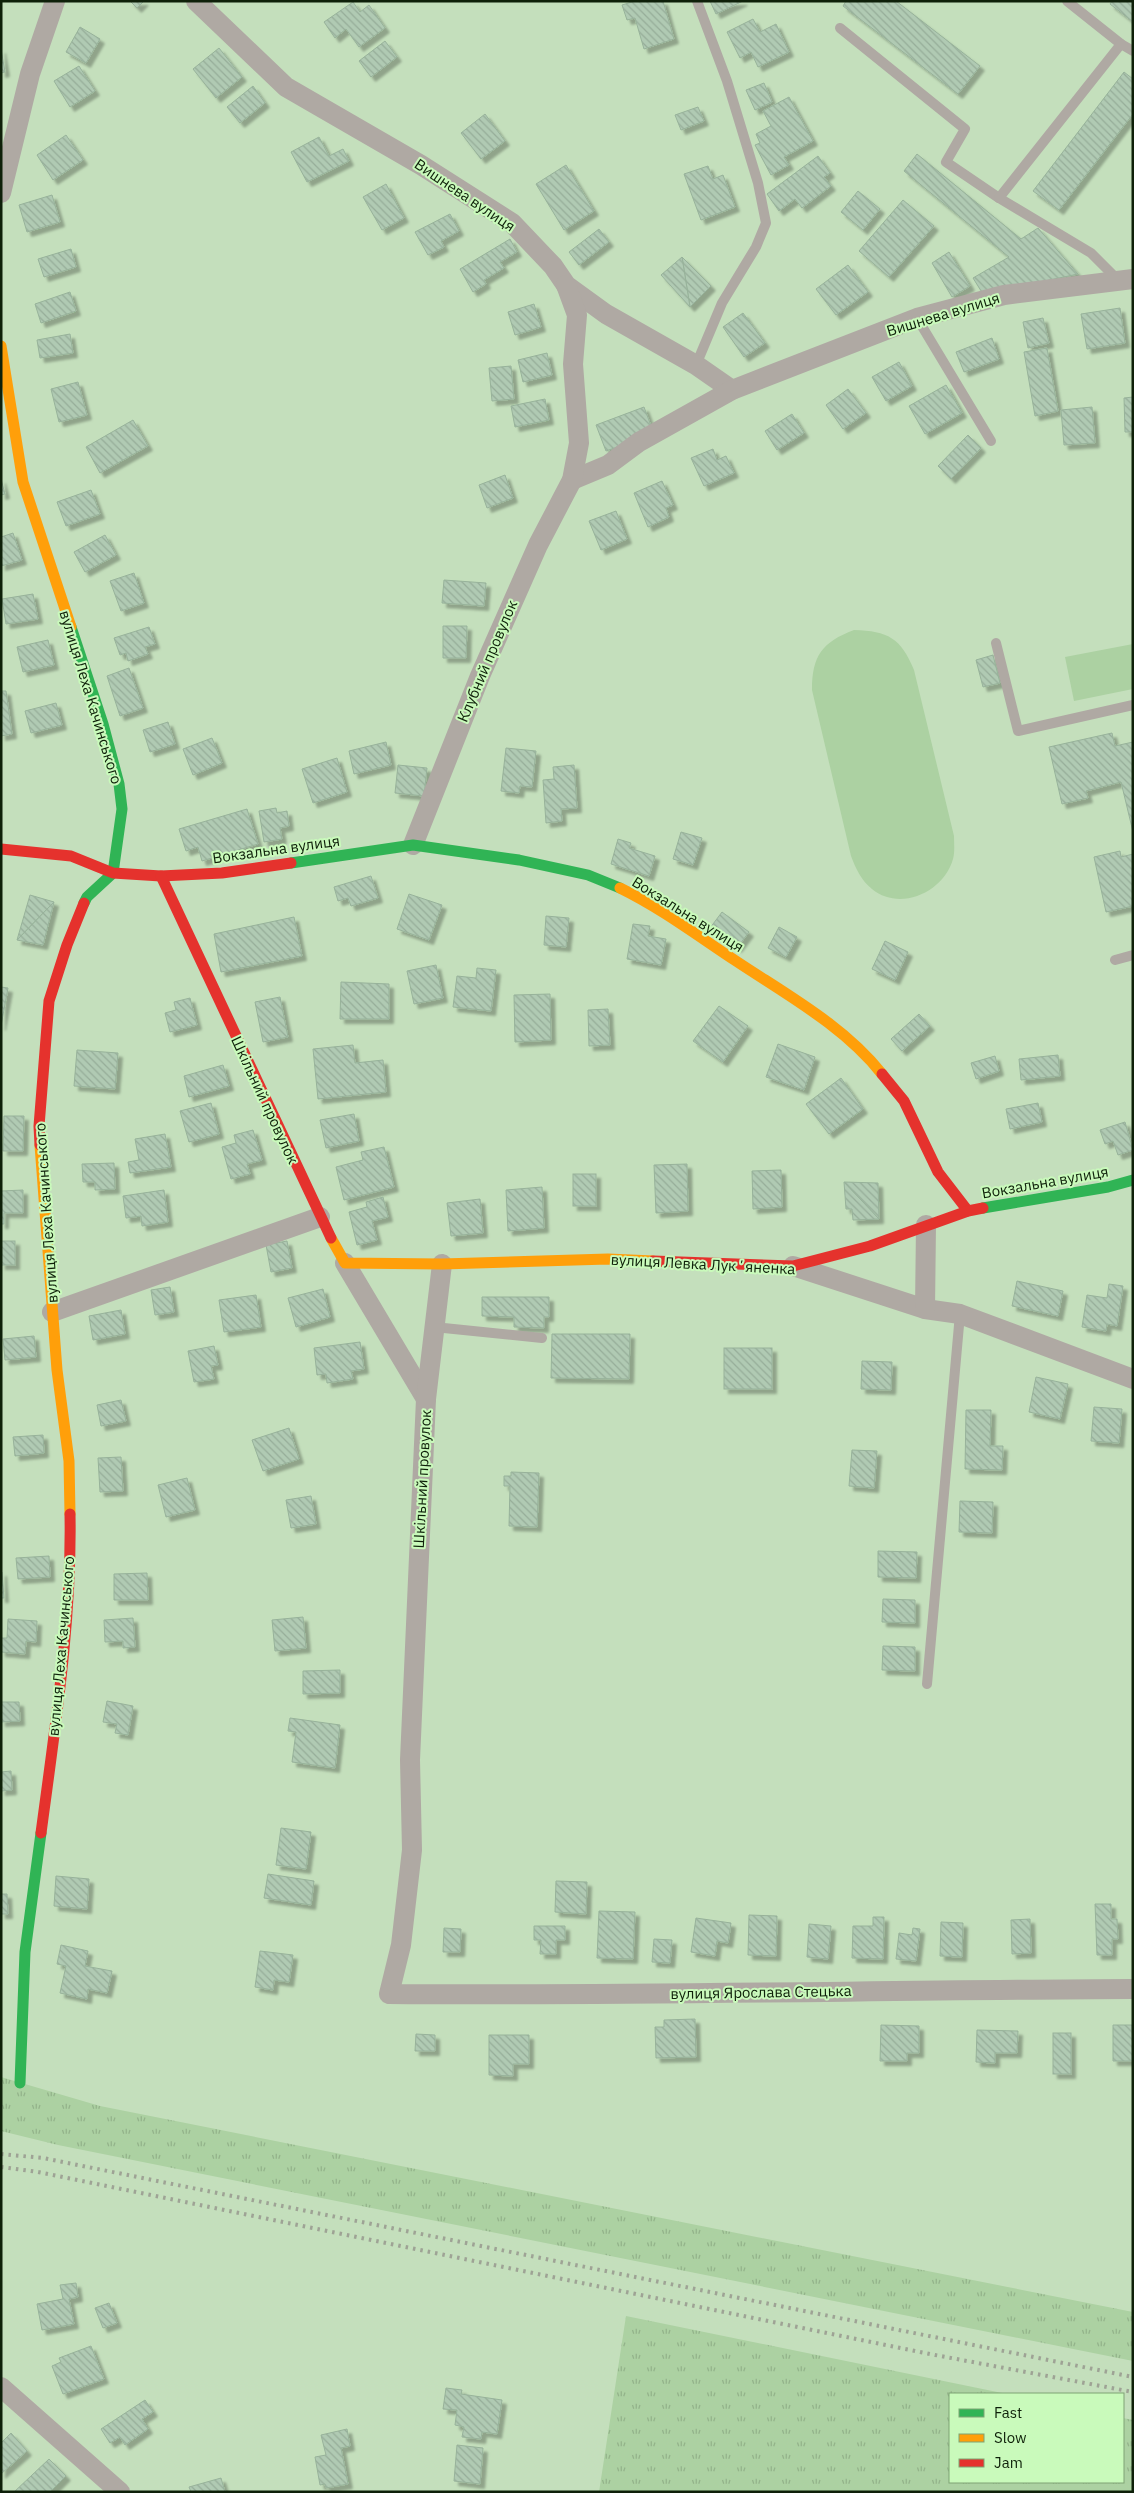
<svg xmlns="http://www.w3.org/2000/svg" width="1134" height="2493" font-family="'IBM Plex Sans',sans-serif">
	<defs>
		<pattern id="grass-tufts" width="24" height="20" patternUnits="userSpaceOnUse" patternTransform="scale(1.25)"><rect width="24" height="20" fill="#acd1a2"/><path d="M3 7l-1-3M5 7V3M7 7l1-3M15 17l-1-3M17 17v-4M19 17l1-3" fill="none" stroke="#93b38a"/></pattern>
		<pattern id="building-back-hatch" width="6" height="6" patternUnits="userSpaceOnUse" patternTransform="scale(1.25)"><rect width="6" height="6" fill="#b0cab3"/><path d="M-1 5l2 2M0 0l6 6M5-1l2 2" fill="none" stroke="#96ad99"/></pattern>
		<filter id="shadow"><feDropShadow dx="4.5" dy="4.5" stdDeviation="1" flood-color="#0004"/></filter>
	</defs>
	<rect width="100%" height="100%" fill="#c4dfbc"/>
	<g fill="url(#grass-tufts)">
		<path d="M1,2077L100,2106L1133,2312V2361L58,2145L1,2131Z"/>
		<path d="M626,2316L1007,2394H950V2482H1123V2418L1133,2420V2492H599Z"/>
	</g>
	<g fill="#acd1a2">
		<path d="M854,630C888,631 901,638 914,670L954,836C954,843 955,852 953,859C944,892 900,912 872,889C861,880 856,869 851,856L812,690C812,656 822,642 854,630Z"/>
		<path d="M1133,644V689L1074,701L1065,657Z"/>
	</g>
	<g fill="url(#building-back-hatch)" stroke="#97b29a" filter="url(#shadow)">
		<path d="M130,1H144L137,8Z"/>
		<path d="M635,1H663L674,39L644,49L635,18L627,20L622,5Z"/>
		<path d="M710,1H743L716,14Z"/>
		<path d="M846,1H896L980,66L958,94L843,6Z"/>
		<path d="M1112,1H1133V22L1110,4Z"/>
		<path d="M353,2L360,12L369,5L385,28L359,47L346,29L335,38L324,22Z"/>
		<path d="M753,19L760,32L776,24L789,52L758,67L751,52L740,58L727,32Z"/>
		<path d="M80,27L100,39L86,63L66,52Z"/>
		<path d="M385,41L397,57L371,77L359,61Z"/>
		<path d="M219,48L242,77L216,98L193,69Z"/>
		<path d="M1,49L5,72L1,73Z"/>
		<path d="M79,66L95,91L70,107L54,81Z"/>
		<path d="M1124,72L1133,79V114L1059,210L1033,191Z"/>
		<path d="M764,83L772,102L755,110L746,90Z"/>
		<path d="M253,86L265,103L240,123L227,107Z"/>
		<path d="M789,97L813,141L784,157L789,165L771,175L755,145L760,143L756,134L771,126L763,111Z"/>
		<path d="M698,107L704,121L681,130L675,115Z"/>
		<path d="M485,114L505,141L481,159L461,133Z"/>
		<path d="M66,135L83,160L53,180L37,155Z"/>
		<path d="M319,137L329,156L343,149L349,161L307,182L291,152Z"/>
		<path d="M917,154L1021,239L1038,228L1078,274L983,294L973,278L1009,257L904,171Z"/>
		<path d="M818,156L830,173L824,177L831,186L802,208L795,199L779,211L767,194Z"/>
		<path d="M566,165L594,211L564,230L536,184Z"/>
		<path d="M708,166L713,179L723,175L735,207L701,220L684,174Z"/>
		<path d="M386,184L404,218L382,230L363,197Z"/>
		<path d="M858,191L880,209L863,230L841,212Z"/>
		<path d="M52,195L60,222L27,232L19,205Z"/>
		<path d="M903,200L934,226L889,277L859,251Z"/>
		<path d="M450,214L459,231L441,241L444,247L428,255L415,232Z"/>
		<path d="M599,229L609,242L579,265L569,252Z"/>
		<path d="M510,239L517,252L500,262L504,268L484,280L486,284L473,292L460,269Z"/>
		<path d="M71,249L76,267L44,277L38,259Z"/>
		<path d="M949,252L970,286L952,297L932,263Z"/>
		<path d="M682,257L711,286L690,307Z"/>
		<path d="M682,257L690,307L661,275Z"/>
		<path d="M848,265L868,292L836,315L816,289Z"/>
		<path d="M70,292L76,311L41,323L35,304Z"/>
		<path d="M534,304L541,327L515,335L508,312Z"/>
		<path d="M1120,308L1125,343L1087,349L1081,314Z"/>
		<path d="M743,313L765,343L744,357L723,327Z"/>
		<path d="M1043,318L1049,343L1028,348L1023,322Z"/>
		<path d="M70,334L73,353L40,358L37,340Z"/>
		<path d="M992,338L999,359L964,372L956,352Z"/>
		<path d="M1047,348L1058,411L1035,416L1024,352Z"/>
		<path d="M547,353L552,375L523,382L518,360Z"/>
		<path d="M899,362L912,386L886,401L872,377Z"/>
		<path d="M511,366L514,399L492,401L489,368Z"/>
		<path d="M78,382L87,415L59,422L51,389Z"/>
		<path d="M946,385L962,413L925,434L909,406Z"/>
		<path d="M848,389L866,413L843,429L826,405Z"/>
		<path d="M1133,397V432H1125L1124,398Z"/>
		<path d="M545,399L549,420L515,427L511,406Z"/>
		<path d="M644,407L654,434L606,451L596,425Z"/>
		<path d="M1092,407L1095,443L1064,445L1061,410Z"/>
		<path d="M792,414L804,433L777,450L765,431Z"/>
		<path d="M133,420L148,446L100,473L86,447Z"/>
		<path d="M968,435L981,448L951,479L938,466Z"/>
		<path d="M713,449L717,460L726,456L734,473L704,486L691,458Z"/>
		<path d="M505,475L513,498L487,508L479,485Z"/>
		<path d="M1,479L5,494L1,495Z"/>
		<path d="M662,481L673,505L666,508L669,517L648,527L634,493Z"/>
		<path d="M91,490L100,514L66,526L57,502Z"/>
		<path d="M616,511L627,539L601,550L589,521Z"/>
		<path d="M13,533L22,560L1,566V537Z"/>
		<path d="M105,535L116,555L85,572L74,552Z"/>
		<path d="M134,573L144,603L121,611L110,581Z"/>
		<path d="M444,580L486,583L484,606L442,603Z"/>
		<path d="M33,594L38,619L6,624L2,599Z"/>
		<path d="M443,626H467L466,658H443Z"/>
		<path d="M149,627L155,644L145,647L148,654L128,661L126,653L120,655L114,638Z"/>
		<path d="M48,640L54,665L23,672L17,647Z"/>
		<path d="M993,655L1000,683L983,687L976,660Z"/>
		<path d="M129,668L143,708L120,716L107,676Z"/>
		<path d="M1,691H6L12,734L1,736Z"/>
		<path d="M56,703L62,725L31,733L25,711Z"/>
		<path d="M168,722L175,744L150,752L143,730Z"/>
		<path d="M1112,733L1115,746L1133,742V832L1121,782L1086,791L1088,798L1062,804L1049,747Z"/>
		<path d="M212,738L222,763L193,775L183,749Z"/>
		<path d="M386,742L391,765L354,774L349,751Z"/>
		<path d="M506,748L536,751L532,787L520,786L519,793L501,791Z"/>
		<path d="M337,758L347,792L313,803L302,769Z"/>
		<path d="M398,765L427,768L424,796L395,793Z"/>
		<path d="M574,765L577,808L561,809L562,821L546,823L543,780L554,779L553,767Z"/>
		<path d="M276,808L277,813L287,811L289,826L280,828L282,839L264,842L259,811Z"/>
		<path d="M247,809L258,844L202,861L198,847L186,851L179,829Z"/>
		<path d="M681,832L702,838L693,865L673,859Z"/>
		<path d="M618,839L631,843L629,848L655,856L649,876L611,864Z"/>
		<path d="M1120,851L1121,857L1133,854V906L1106,912L1094,857Z"/>
		<path d="M371,876L378,898L351,906L348,898L338,901L334,887Z"/>
		<path d="M409,894L442,905L429,940L397,929Z"/>
		<path d="M30,895L54,902L17,940Z"/>
		<path d="M54,902L43,945L17,940Z"/>
		<path d="M722,912L749,932L737,948L710,928Z"/>
		<path d="M546,916L569,918L566,947L544,945Z"/>
		<path d="M294,917L302,956L221,972L214,934Z"/>
		<path d="M633,924L650,926L648,936L666,939L661,965L627,959Z"/>
		<path d="M779,927L797,937L786,957L768,948Z"/>
		<path d="M885,941L908,952L895,980L872,969Z"/>
		<path d="M436,965L443,998L414,1004L407,971Z"/>
		<path d="M477,968L496,970L491,1011L453,1007L457,976L476,978Z"/>
		<path d="M341,982L389,984V1019H340Z"/>
		<path d="M1,987L8,988L1,1026Z"/>
		<path d="M550,994L551,1040L515,1042L514,995Z"/>
		<path d="M280,997L288,1037L263,1042L255,1002Z"/>
		<path d="M190,998L197,1025L170,1032L165,1013L176,1010L174,1002Z"/>
		<path d="M719,1006L748,1026L723,1062L693,1041Z"/>
		<path d="M608,1009L610,1045L589,1046L588,1010Z"/>
		<path d="M919,1014L930,1026L902,1051L891,1039Z"/>
		<path d="M778,1044L815,1057L804,1090L766,1077Z"/>
		<path d="M353,1045L355,1063L383,1060L386,1092L318,1099L313,1049Z"/>
		<path d="M77,1050L118,1053L115,1089L74,1086Z"/>
		<path d="M1058,1055L1060,1076L1021,1080L1019,1059Z"/>
		<path d="M995,1056L999,1071L976,1079L971,1063Z"/>
		<path d="M223,1065L229,1086L189,1097L184,1076Z"/>
		<path d="M841,1078L863,1109L829,1134L806,1104Z"/>
		<path d="M211,1103L219,1134L189,1142L180,1111Z"/>
		<path d="M1038,1103L1042,1122L1010,1129L1006,1109Z"/>
		<path d="M354,1114L359,1141L326,1148L320,1120Z"/>
		<path d="M4,1116H24L23,1151H3Z"/>
		<path d="M1125,1122L1133,1150L1118,1155L1113,1141L1105,1144L1100,1130Z"/>
		<path d="M253,1130L262,1160L247,1164L250,1174L231,1179L222,1147L236,1143L234,1135Z"/>
		<path d="M165,1134L171,1167L130,1173L128,1162L139,1160L135,1139Z"/>
		<path d="M384,1147L394,1187L344,1200L336,1167L363,1160L361,1152Z"/>
		<path d="M114,1163L115,1189L95,1190V1182H83L82,1164Z"/>
		<path d="M687,1164L688,1211L656,1213L654,1165Z"/>
		<path d="M781,1170L782,1207L753,1209L752,1171Z"/>
		<rect x="573" y="1174" width="23" height="32"/>
		<path d="M844,1182L878,1183L879,1219Z"/>
		<path d="M844,1182L879,1219L853,1220L852,1209H846Z"/>
		<path d="M542,1187L544,1228L508,1231L506,1190Z"/>
		<path d="M23,1190V1213H4V1224H1V1191Z"/>
		<path d="M164,1190L168,1222L142,1226L141,1216L126,1218L123,1196Z"/>
		<path d="M383,1197L388,1217L372,1221L377,1240L357,1245L349,1212L367,1207L366,1202Z"/>
		<path d="M480,1199L483,1233L451,1236L447,1203Z"/>
		<rect x="1" y="1241" width="14" height="24"/>
		<path d="M287,1241L292,1268L271,1272L266,1245Z"/>
		<path d="M1017,1281L1063,1291L1058,1316L1012,1306Z"/>
		<path d="M1109,1284L1123,1286L1117,1326L1107,1324L1106,1331L1082,1327L1087,1295L1107,1298Z"/>
		<path d="M170,1287L174,1312L155,1315L151,1290Z"/>
		<path d="M323,1289L330,1317L296,1327L288,1298Z"/>
		<path d="M256,1295L261,1327L224,1332L219,1300Z"/>
		<path d="M482,1297H549V1317H544V1328L514,1327V1317L482,1316Z"/>
		<path d="M121,1310L125,1334L93,1340L89,1316Z"/>
		<path d="M552,1334H630L629,1379L551,1378Z"/>
		<path d="M34,1336L36,1357L5,1360L3,1339Z"/>
		<path d="M360,1342L364,1369L351,1371L353,1379L327,1383L326,1374L317,1375L314,1348Z"/>
		<path d="M214,1346L218,1365L211,1366L214,1379L194,1382L188,1351Z"/>
		<rect x="724" y="1348" width="48" height="41"/>
		<path d="M862,1361L892,1362L891,1390L861,1389Z"/>
		<path d="M1036,1377L1068,1384L1060,1419L1029,1412Z"/>
		<path d="M121,1400L126,1421L101,1426L97,1405Z"/>
		<path d="M1094,1407L1122,1409L1119,1443L1091,1441Z"/>
		<path d="M966,1410H991L990,1446H1003L1002,1470L965,1469Z"/>
		<path d="M289,1428L299,1459L263,1471L252,1440Z"/>
		<path d="M43,1435L44,1453L15,1456L13,1437Z"/>
		<path d="M852,1450L877,1451L874,1488L849,1486Z"/>
		<path d="M121,1457L123,1491L100,1492L98,1458Z"/>
		<path d="M511,1472L539,1473L537,1527L509,1526L510,1486H504V1476H511Z"/>
		<path d="M187,1478L195,1510L166,1517L158,1485Z"/>
		<path d="M311,1496L316,1524L291,1528L286,1500Z"/>
		<path d="M960,1501L993,1502L992,1533L959,1532Z"/>
		<path d="M878,1551L917,1552L916,1578L878,1577Z"/>
		<path d="M49,1556L50,1577L18,1579L16,1558Z"/>
		<path d="M2,1572L4,1598H1V1572Z"/>
		<path d="M147,1573L148,1600H114V1574Z"/>
		<path d="M883,1599L915,1600V1623L882,1622Z"/>
		<path d="M303,1617L306,1648L275,1651L272,1620Z"/>
		<path d="M133,1618L135,1647L123,1648V1641L105,1642L104,1620Z"/>
		<path d="M8,1619L37,1621L36,1642L26,1641L25,1654L1,1652V1638H7Z"/>
		<path d="M883,1646L915,1647V1671L882,1670Z"/>
		<path d="M340,1670V1693L303,1694V1671Z"/>
		<path d="M107,1701L133,1706L128,1735L115,1733L117,1724L103,1722Z"/>
		<path d="M1,1702H19L20,1721L1,1722Z"/>
		<path d="M290,1718L340,1725L335,1768L292,1762L296,1732L288,1731Z"/>
		<path d="M11,1771L12,1790L1,1791V1772Z"/>
		<path d="M281,1828L311,1832L306,1869L276,1865Z"/>
		<path d="M268,1874L314,1881L311,1905L264,1898Z"/>
		<path d="M56,1876L89,1879L87,1909L54,1906Z"/>
		<path d="M556,1881L587,1882L586,1914L555,1912Z"/>
		<path d="M1,1894H7L8,1914H1Z"/>
		<path d="M1095,1904H1111V1919H1117L1118,1939H1112V1955H1097Z"/>
		<path d="M599,1911L635,1912L633,1959L597,1958Z"/>
		<path d="M749,1915L777,1916L776,1956L748,1955Z"/>
		<path d="M873,1917H884L883,1959L852,1958L853,1926H873Z"/>
		<path d="M696,1918L731,1923L728,1943L717,1941L715,1956L691,1952Z"/>
		<path d="M1030,1919L1031,1953L1012,1954L1011,1920Z"/>
		<path d="M941,1922L963,1923L962,1957L940,1956Z"/>
		<path d="M809,1924L831,1926L828,1959L807,1957Z"/>
		<path d="M534,1926H565V1940H556V1954H540L541,1940H534Z"/>
		<path d="M444,1928L461,1929L460,1952H443Z"/>
		<path d="M913,1928L920,1929L916,1961L896,1959L899,1933L912,1935Z"/>
		<path d="M654,1939L672,1940L670,1963L652,1962Z"/>
		<path d="M61,1945L88,1951L85,1966L112,1971L107,1993L88,1989L87,1999L60,1993L66,1966L57,1964Z"/>
		<path d="M260,1951L293,1955L289,1982L274,1980L273,1990L255,1987Z"/>
		<path d="M695,2019L696,2057L656,2058L655,2027H664V2020Z"/>
		<path d="M881,2025L919,2026V2053H907V2061H880Z"/>
		<path d="M1113,2025H1132L1133,2061H1113Z"/>
		<path d="M977,2030L1018,2031L1017,2053H995V2063L976,2062Z"/>
		<rect x="1053" y="2033" width="18" height="41"/>
		<path d="M416,2034L435,2035V2051H415Z"/>
		<path d="M489,2035H529V2064H513V2076L489,2075Z"/>
		<path d="M76,2283L78,2297L69,2299L74,2324L42,2330L37,2304L63,2299L60,2285Z"/>
		<path d="M109,2303L117,2323L103,2328L95,2308Z"/>
		<path d="M91,2346L104,2379L63,2394L52,2366L61,2362L59,2358Z"/>
		<path d="M446,2388L462,2390L461,2394L502,2400L497,2434L482,2432L481,2439L462,2437L464,2427L455,2425L457,2410L443,2409Z"/>
		<path d="M145,2400L153,2412L142,2419L148,2429L125,2445L120,2437L110,2443L101,2429Z"/>
		<path d="M347,2429L350,2446L341,2448L348,2484L326,2488L325,2484L320,2485L315,2457L326,2455L321,2435Z"/>
		<path d="M11,2433L27,2451L1,2474V2443Z"/>
		<path d="M457,2445L483,2448L480,2484L454,2481Z"/>
		<path d="M49,2459L66,2476L50,2492H14Z"/>
		<path d="M221,2478L225,2492H191L189,2487Z"/>
	</g>
	<g fill="none" stroke-linecap="round" stroke-linejoin="round">
		<g stroke="#afa9a3" stroke-width="10">
			<path d="M1067,1L1121,44"/>
			<path d="M840,28L965,129L946,162L999,198"/>
			<path d="M1119,281L1091,253L999,198L1121,44L1133,51"/>
			<path d="M917,318L991,441"/>
			<path d="M696,365L722,303L756,247L766,223L758,183L727,81L697,1"/>
			<path d="M996,643L1018,731L1133,705"/>
			<path d="M1115,960L1133,955"/>
			<path d="M434,1327L542,1338"/>
			<path d="M927,1684L960,1314"/>
		</g>
		<g stroke="#afa9a3" stroke-width="20">
			<path d="M196,1L286,87L421,165L512,223L553,266L566,285L606,314L696,365L732,390"/>
			<path d="M1,193L30,74L55,1"/>
			<path d="M572,480L608,465L639,442L732,390L917,318L1004,295L1133,279"/>
			<path d="M413,845L480,676L538,545L572,480L579,443L573,364L577,315L566,285"/>
			<path d="M345,1263L426,1399"/>
			<path d="M442,1264L426,1399L410,1760L412,1850L401,1945L389,1994C637,1996 885,1990 1133,1989"/>
			<path d="M793,1266L925,1309L960,1314L1133,1379"/>
			<path d="M925,1309L926,1225"/>
			<path d="M52,1312L320,1217"/>
			<path d="M1,2387L120,2492"/>
		</g>
		<g stroke="#30b455" stroke-width="11">
			<path d="M71,627L103,724L119,784L122,809L113,873L87,897L84,903"/>
			<path d="M291,863L413,845L519,860L588,875L620,888"/>
			<path d="M983,1208L1108,1187L1133,1180"/>
			<path d="M20,2083L25,1952L41,1833"/>
		</g>
		<g stroke="#ff9f0a" stroke-width="11">
			<path d="M1,346L23,482L71,627"/>
			<path d="M620,888C661,908 698,936 736,961C787,995 844,1026 882,1074"/>
			<path d="M40,1145L57,1370L69,1461L70,1514"/>
			<path d="M331,1238L345,1263L442,1264L608,1259L653,1261"/>
		</g>
		<g stroke="#e5322d" stroke-width="11">
			<path d="M1,849L71,856L113,873L161,876L222,873L291,863"/>
			<path d="M161,876L331,1238"/>
			<path d="M882,1074L904,1101L938,1172L968,1211"/>
			<path d="M40,1145L39,1126L49,1001L67,945L84,903"/>
			<path d="M653,1261L793,1266L870,1246L968,1211L983,1208"/>
			<path d="M41,1833C55,1727 72,1621 70,1514"/>
		</g>
		<g stroke="#9ea395" stroke-width="4" stroke-dasharray="2.5 5" stroke-linecap="butt">
			<path d="M1,2154L43,2158L1133,2377"/>
			<path d="M1,2167L38,2172L935,2355L1133,2392"/>
		</g>
	</g>
	<g text-anchor="middle" dominant-baseline="central" stroke-width="4" stroke-linejoin="round" paint-order="stroke">
		<g font-size="15" fill="#0e2009" stroke="#c9fabb">
			<text transform="translate(465 195) rotate(34)">Вишнева вулиця</text>
			<text transform="translate(943 314) rotate(-17)">Вишнева вулиця</text>
			<text transform="translate(487 661) rotate(-67)">Клубний провулок</text>
			<text transform="translate(91 697) rotate(73)">вулиця Леха Качинського</text>
			<text transform="translate(276 849) rotate(-8)">Вокзальна вулиця</text>
			<text transform="translate(688 914) rotate(32)">Вокзальна вулиця</text>
			<text transform="translate(265 1100) rotate(65)">Шкільний провулок</text>
			<text transform="translate(1045 1182) rotate(-10)">Вокзальна вулиця</text>
			<text transform="translate(46 1213) rotate(-94)">вулиця Леха Качинського</text>
			<text transform="translate(703 1264) rotate(3)">вулиця Левка Лукʼяненка</text>
			<text transform="translate(422 1479) rotate(-87)">Шкільний провулок</text>
			<text transform="translate(61 1646) rotate(-85)">вулиця Леха Качинського</text>
			<text transform="translate(761 1992) rotate(-1)">вулиця Ярослава Стецька</text>
		</g>
	</g>
	<rect width="1134" height="2493" fill="none" stroke="#0e2009" stroke-width="5"/>
	<rect x="949" y="2393" width="175" height="90" fill="#c9fabb" stroke="#7ea374"/>
	<rect x="959" y="2409" width="25" height="8" fill="#30b455" stroke="#7ea374"/>
	<text x="994" y="2418" font-size="15" fill="#0e2009">Fast</text>
	<rect x="959" y="2434" width="25" height="8" fill="#ff9f0a" stroke="#7ea374"/>
	<text x="994" y="2443" font-size="15" fill="#0e2009">Slow</text>
	<rect x="959" y="2459" width="25" height="8" fill="#e5322d" stroke="#7ea374"/>
	<text x="994" y="2468" font-size="15" fill="#0e2009">Jam</text>
</svg>
